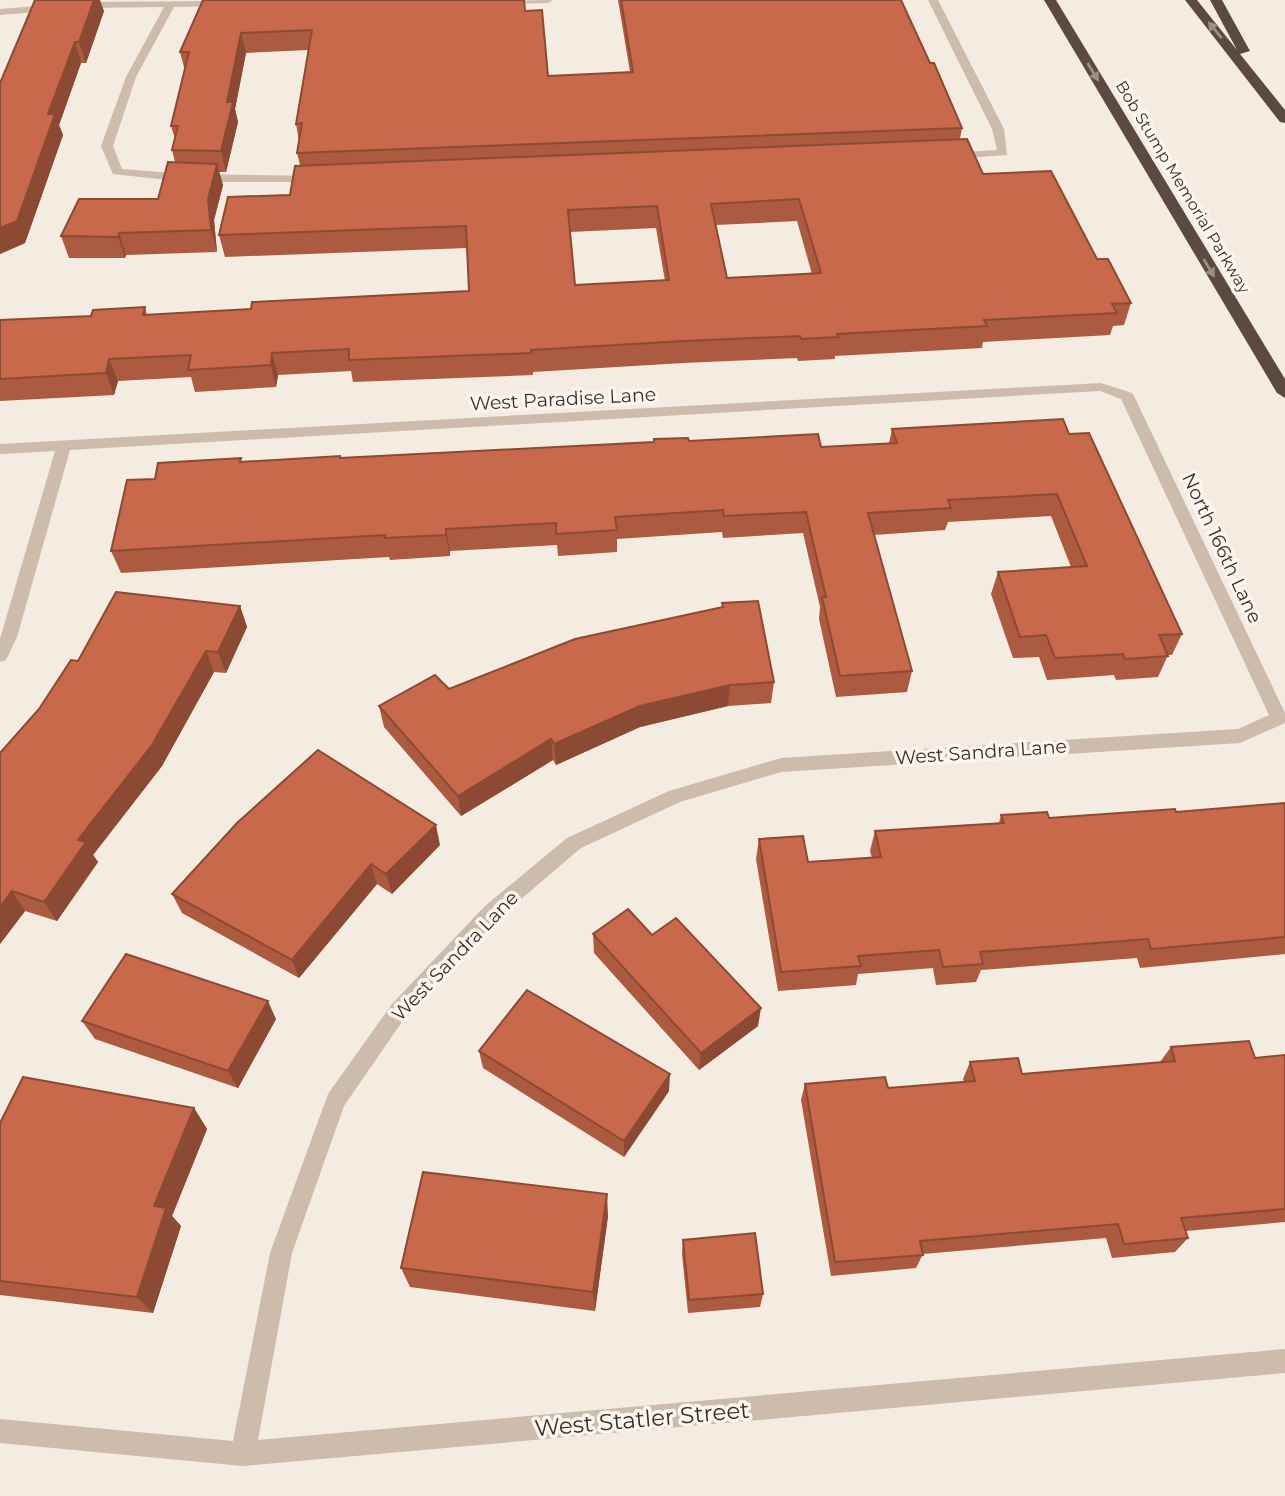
<svg xmlns="http://www.w3.org/2000/svg" width="1285" height="1496" font-family="Montserrat,sans-serif">
	<rect width="100%" height="100%" fill="#f4ebe1"/>
	<g fill="none" stroke-linecap="round" stroke-linejoin="round">
		<g fill="#cdbbac" fill-rule="evenodd">
			<path d="M553,0L548,3L502,4L497,1Z"/>
			<path d="M928,0H938L1004,129L1007,155L951,159L945,156L951,153L997,150L992,129Z"/>
			<path d="M222,1L227,4L226,6L174,7L136,77L113,146L122,169L186,174L314,176L318,178V182H186L113,174L101,146L126,77L164,7L83,8L0,15V9L83,2Z"/>
			<path d="M1101,383L1132,393L1134,396L1285,713V723L1240,743L781,772L680,802L581,848L499,918L406,1016L344,1106L292,1253L258,1440L1285,1349V1373L243,1466L0,1443V1419L233,1441L270,1253L328,1094L392,1004L485,906L567,838L669,791L781,758L1238,729L1269,715L1121,399L1100,391L70,450L17,637L6,660L0,662V639L55,451L0,454V444Z"/>
		</g>
		<g fill="#5c4a42" fill-rule="evenodd">
			<path d="M1044,0H1056L1285,379V398L1277,393Z"/>
			<path d="M1185,0H1197L1237,50L1210,0H1222L1250,51L1240,54L1285,110V123L1280,122Z"/>
		</g>
	</g>
	<g fill="#ac5a40" fill-rule="evenodd">
		<path d="M203,0L525,11L548,76L630,72L618,0H901L930,63L962,128L960,139L983,174L1097,259L1131,303L1124,325L1113,326L1110,335L983,342L982,348L835,356V359L798,361L797,358L683,363L533,372V375L353,382L351,371L278,375L276,387L195,392L191,377L118,381L114,395L0,401V320L91,316L145,307L147,315L251,309L469,291L467,248L225,257L219,235L290,195L300,165L297,153L299,141L296,124L308,50L246,53L235,109L238,122L226,172H219L223,185L214,220L217,252L126,255L125,258H69L61,236L158,199L175,162L172,150L175,139L171,126L185,71L180,52ZM797,221L812,274L727,278L716,225ZM656,228L665,281L575,285L570,232Z"/>
		<path d="M104,11L86,63H81L59,125L63,135L25,243L0,254V83Z"/>
		<path d="M892,429L1069,434L1182,634L1172,655H1168L1158,677L1116,680L1114,675L1047,680L1039,657L1013,658L991,594L998,572L1071,567L1051,516L948,522L945,530L874,535L912,671L907,692L836,697L819,619L820,607L803,533L723,538L722,532L617,539V552L558,556L557,545L450,551V556L390,560L389,557L121,573L111,551L155,479L242,462L341,458L689,441L821,447L889,443Z"/>
		<path d="M722,603L774,682L771,703L728,706L640,727L556,765L553,760L461,816L384,727L379,706L449,689L722,607Z"/>
		<path d="M240,606L247,627L226,673L214,672L162,766L93,855L98,862L57,921L25,911L0,944L39,709Z"/>
		<path d="M1285,803V954L1140,968L1137,958L981,970L976,982L936,985L933,968L858,974L856,985L778,991L756,859L759,839L808,862L872,858L870,851L875,831L999,823L1001,815L1049,818L1176,812Z"/>
		<path d="M440,845L392,894L377,884L299,978L182,913L172,894Z"/>
		<path d="M593,934L652,935L758,1026L699,1070L594,953Z"/>
		<path d="M276,1019L238,1088L95,1039L82,1021Z"/>
		<path d="M1171,1047L1255,1058L1285,1055V1222L1186,1231L1188,1238L1175,1252L1112,1258L1106,1238L923,1254L916,1268L831,1276L801,1100L805,1084L888,1088L964,1082L963,1079L970,1062L1022,1074L1160,1062Z"/>
		<path d="M479,1051L669,1091L624,1157L483,1068Z"/>
		<path d="M194,1108L207,1129L172,1216L181,1226L153,1313L0,1295V1123Z"/>
		<path d="M608,1216L595,1311L410,1287L401,1268Z"/>
		<path d="M683,1240L763,1294L760,1307L688,1313L682,1254Z"/>
	</g>
	<g fill="#8c4a34">
		<path d="M94,0H100L104,11L86,63L79,42Z"/>
		<path d="M241,33L246,53L235,109L238,122L226,172L221,151L227,102Z"/>
		<path d="M75,42L81,63L59,125L63,135L25,243L0,254V228L48,114Z"/>
		<path d="M217,164L223,185L214,220L217,252L211,230L208,199Z"/>
		<path d="M119,233L126,255L125,258L118,237Z"/>
		<path d="M272,353L278,375L276,387L271,365Z"/>
		<path d="M109,359L118,381L114,395L106,373Z"/>
		<path d="M446,529L450,551V556L446,535Z"/>
		<path d="M240,606L247,627L226,673L218,652Z"/>
		<path d="M206,651L214,672L162,766L93,855L98,862L57,921L44,902L78,840Z"/>
		<path d="M730,685L728,706L640,727L556,765L554,744L640,706Z"/>
		<path d="M551,739L553,760L461,816L458,796Z"/>
		<path d="M436,825L440,845L392,894L386,874Z"/>
		<path d="M371,864L377,884L299,978L292,960Z"/>
		<path d="M12,891L25,911L0,944V907Z"/>
		<path d="M268,1001L276,1019L238,1088L228,1071Z"/>
		<path d="M761,1008L758,1026L699,1070L701,1053Z"/>
		<path d="M670,1074L669,1091L624,1157V1141Z"/>
		<path d="M194,1108L207,1129L172,1216L181,1226L153,1313L137,1297L154,1206Z"/>
		<path d="M607,1194L608,1216L595,1311L593,1292Z"/>
	</g>
	<g fill="#c8694b" stroke="#8c4a34" stroke-width="2" fill-rule="evenodd">
		<path d="M35,0H94L79,42H75L48,114H55L17,221L0,228V83Z"/>
		<path d="M203,0H524L525,11L542,10L548,76L633,72L621,0H901L930,63H934L962,128L297,153L302,123L296,124L312,30L241,33L227,102H233L221,151L172,150L178,126H171L189,52H180Z"/>
		<path d="M967,139L983,174L1051,171L1097,259H1108L1131,303L1112,304L1117,313L984,320L987,326L837,334L838,337L801,339L800,336L684,341L531,350V353L349,360V349L272,353L271,365L188,370L191,355L109,359L106,373L0,379V320L91,316L93,310L145,307L143,315L251,309L252,302L469,291L466,226L219,235L228,197L290,195L295,166ZM799,199L821,273L727,278L711,204ZM657,206L669,280L575,285L568,210Z"/>
		<path d="M168,162L217,164L208,199L211,230L119,233L118,237L61,236L79,199H158Z"/>
		<path d="M1063,419L1069,434L1089,433L1182,634L1159,635L1168,656L1125,659L1123,654L1055,658L1046,635L1020,637L998,572L1087,566L1057,494L948,500L951,508L868,513L912,671L840,676L822,597H826L806,512L724,516L723,510L615,517L617,530L556,534V523L446,529V535L385,538V535L111,551L127,480L155,479L158,463L241,458L240,462L340,456V458L654,442V439L688,438L689,441L818,434L821,447L897,443L892,429Z"/>
		<path d="M116,592L240,606L218,652L206,651L152,745L78,840L86,842L44,902L12,891L0,907V753L39,709L71,660L78,661Z"/>
		<path d="M758,601L774,682L730,685L640,706L554,744L551,739L458,796L379,706L435,675L449,689L575,639L723,607L722,603Z"/>
		<path d="M318,750L436,825L386,874L371,864L292,960L172,894L237,823Z"/>
		<path d="M1285,803V937L1151,949L1148,939L980,952L983,964L943,967L939,950L858,956L861,966L781,972L759,839L803,836L808,862L881,857L875,831L1004,823L1001,815L1047,812L1049,818L1175,809L1176,812Z"/>
		<path d="M628,909L652,935L676,918L761,1008L701,1053L593,934Z"/>
		<path d="M126,954L268,1001L228,1071L82,1021Z"/>
		<path d="M527,990L670,1074L624,1141L479,1051Z"/>
		<path d="M1249,1041L1255,1058L1285,1055V1209L1181,1218L1188,1238L1124,1244L1118,1224L920,1241L923,1255L835,1262L805,1084L885,1077L888,1088L975,1081L970,1062L1018,1058L1022,1074L1175,1061L1171,1047Z"/>
		<path d="M23,1077L194,1108L154,1206L166,1208L137,1297L0,1281V1123Z"/>
		<path d="M423,1172L607,1194L593,1292L401,1268Z"/>
		<path d="M755,1233L763,1294L689,1300L683,1240Z"/>
	</g>
	<defs><path id="oneway-solid" d="M-6-.8H1V-3.2L6.5 0L1 3.2V.8H-6Z" transform="scale(1.75)"/></defs>
	<g fill="#9c8e87">
		<use href="#oneway-solid" transform="translate(1215 30) rotate(-129)"/>
		<use href="#oneway-solid" transform="translate(1093 72) rotate(59)"/>
		<use href="#oneway-solid" transform="translate(1209 268) rotate(59)"/>
	</g>
	<g text-anchor="middle" dominant-baseline="central" stroke-width="7" stroke-linejoin="round" paint-order="stroke">
		<g font-size="16" fill="#3b302b" stroke="#fbf5ee">
			<text transform="translate(1183 187) rotate(59)">Bob Stump Memorial Parkway</text>
		</g>
		<g font-size="19" fill="#3b302b" stroke="#fbf5ee">
			<text transform="translate(563 399) rotate(-3)">West Paradise Lane</text>
			<text transform="translate(1222 548) rotate(65)">North 166th Lane</text>
			<text transform="translate(981 752) rotate(-4)">West Sandra Lane</text>
			<text transform="translate(455 956) rotate(-46)">West Sandra Lane</text>
		</g>
		<g font-size="23" fill="#3b302b" stroke="#fbf5ee">
			<text transform="translate(642 1419) rotate(-5)">West Statler Street</text>
		</g>
	</g>
</svg>
